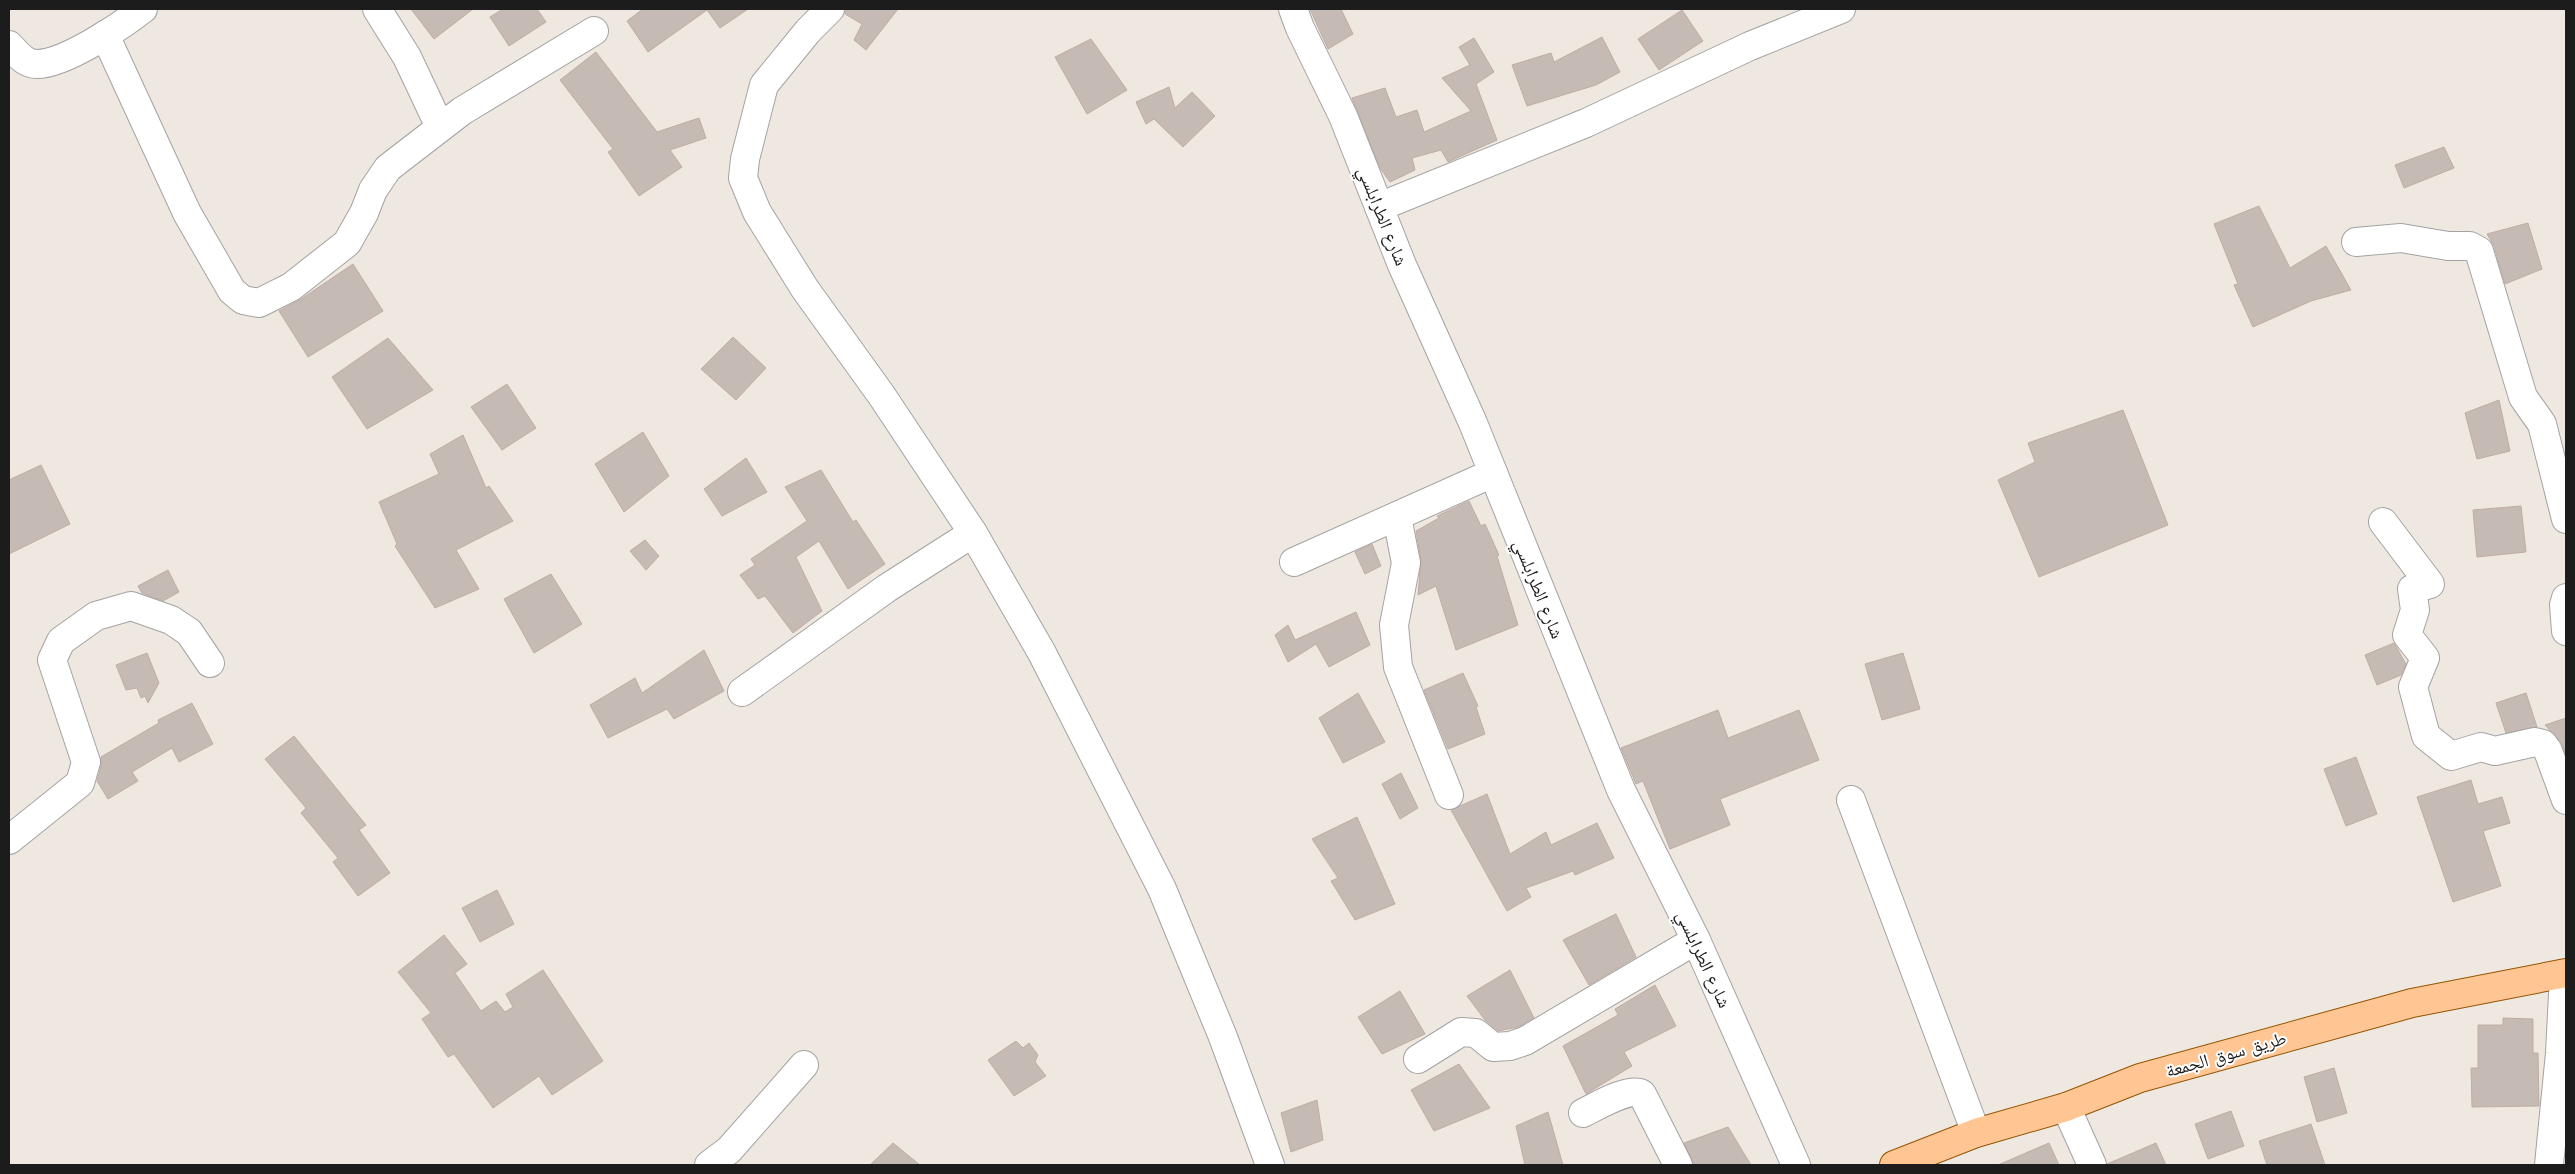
<svg xmlns="http://www.w3.org/2000/svg" width="2575" height="1174" font-family="'Work Sans','Noto Naskh Arabic',sans-serif">
	<rect width="100%" height="100%" fill="#eee8e1"/>
	<g fill="#c5bab4" stroke="#c0ada3">
		<path d="M411,9H473L434,39Z"/>
		<path d="M503,9H537L546,22L509,46L490,17Z"/>
		<path d="M643,9H748L720,28L707,10L648,52L627,21Z"/>
		<path d="M845,9H898L866,50L854,40L862,24L845,14Z"/>
		<path d="M1310,9H1341L1353,34L1328,49Z"/>
		<path d="M1682,10L1703,41L1659,70L1638,39Z"/>
		<path d="M1602,37L1620,72L1596,85L1527,106L1512,65L1551,53L1554,62Z"/>
		<path d="M1474,38L1494,72L1476,84L1497,140L1448,162L1441,150L1412,158L1415,170L1390,182L1380,168L1352,98L1385,88L1396,117L1417,110L1424,132L1471,111L1442,78L1470,65L1459,47Z"/>
		<path d="M1091,39L1127,90L1087,114L1055,57Z"/>
		<path d="M596,52L657,132L699,118L706,138L670,150L682,167L639,196L608,152L613,149L560,80Z"/>
		<path d="M1169,87L1175,108L1192,92L1215,116L1183,147L1154,119L1146,124L1136,102Z"/>
		<path d="M2444,147L2454,168L2404,188L2395,165Z"/>
		<path d="M2259,206L2290,268L2326,246L2351,290L2311,301L2253,327L2234,285L2238,284L2214,224Z"/>
		<path d="M2528,223L2542,269L2505,284L2494,246L2487,234Z"/>
		<path d="M353,264L383,311L308,357L279,311L298,301Z"/>
		<path d="M733,337L766,368L736,400L701,369Z"/>
		<path d="M388,338L433,390L367,429L332,377Z"/>
		<path d="M507,384L536,428L502,450L471,407Z"/>
		<path d="M2499,400L2510,451L2477,459L2465,413Z"/>
		<path d="M2123,410L2168,525L2039,577L1998,480L2035,462L2028,443Z"/>
		<path d="M643,432L669,476L624,512L595,464Z"/>
		<path d="M463,435L486,488L489,486L513,521L456,550L479,589L435,608L395,546L397,544L379,502L439,474L430,454Z"/>
		<path d="M746,458L767,492L722,516L704,489Z"/>
		<path d="M41,465L70,524L9,554V480Z"/>
		<path d="M821,470L853,522L856,520L885,564L848,589L819,541L796,557L822,611L793,633L765,596L758,599L740,575L755,565L751,559L807,521L785,487Z"/>
		<path d="M1469,501L1481,526L1485,524L1499,555L1497,556L1518,625L1456,650L1436,586L1418,595L1421,560L1416,531L1439,518L1437,516Z"/>
		<path d="M2521,506L2526,552L2477,557L2473,510Z"/>
		<path d="M645,540L659,556L646,570L630,551Z"/>
		<path d="M1372,544L1381,566L1365,574L1355,552Z"/>
		<path d="M168,570L179,592L163,601L142,593L138,586Z"/>
		<path d="M551,574L582,624L534,653L504,599Z"/>
		<path d="M1356,612L1370,645L1329,667L1316,644L1288,662L1275,635L1288,625L1295,640Z"/>
		<path d="M2394,643L2406,664L2401,675L2377,685L2365,655Z"/>
		<path d="M704,650L724,691L674,719L667,709L608,738L590,705L635,678L642,693Z"/>
		<path d="M147,653L159,683L148,703L145,696L141,698L137,688L126,690L116,665Z"/>
		<path d="M1903,653L1920,709L1882,720L1865,664Z"/>
		<path d="M1463,673L1478,706L1476,707L1485,734L1448,749L1424,690Z"/>
		<path d="M1358,693L1385,742L1343,763L1319,718Z"/>
		<path d="M2526,693L2537,727L2506,733L2496,703Z"/>
		<path d="M192,703L213,744L179,762L172,748L132,772L138,781L108,799L97,781L101,766V757L159,723L158,720Z"/>
		<path d="M1718,710L1728,738L1799,710L1819,760L1720,799L1730,825L1670,849L1643,781L1636,784L1621,748Z"/>
		<path d="M2566,718V755L2561,742L2545,725Z"/>
		<path d="M294,736L366,825L359,830L390,873L358,896L333,862L338,858L301,813L306,808L265,759Z"/>
		<path d="M2356,757L2377,814L2346,826L2324,769Z"/>
		<path d="M1401,773L1418,808L1400,819L1382,784Z"/>
		<path d="M2471,780L2478,804L2502,797L2510,823L2483,831L2501,886L2453,902L2417,797Z"/>
		<path d="M1487,794L1510,854L1546,832L1551,845L1597,823L1614,858L1575,875L1573,871L1526,888L1531,897L1507,911L1451,810Z"/>
		<path d="M1357,817L1395,904L1355,920L1331,881L1338,878L1312,839Z"/>
		<path d="M497,890L514,924L480,942L462,908Z"/>
		<path d="M1616,914L1636,957L1589,985L1563,940Z"/>
		<path d="M444,935L467,964L455,973L481,1011L496,1001L505,1012L513,1007L506,994L543,970L603,1061L552,1095L539,1076L493,1108L454,1054L448,1057L422,1019L431,1013L398,972Z"/>
		<path d="M1510,970L1534,1018L1518,1027L1498,1031L1485,1020L1467,996Z"/>
		<path d="M1655,985L1676,1026L1624,1052L1632,1066L1586,1094L1563,1046L1618,1015L1615,1009Z"/>
		<path d="M1400,991L1425,1034L1382,1054L1358,1017Z"/>
		<path d="M2503,1018L2533,1019V1053H2538L2539,1106L2472,1107L2471,1068H2478V1025H2503Z"/>
		<path d="M1016,1041L1023,1048L1029,1043L1038,1055L1035,1062L1046,1076L1014,1096L988,1060Z"/>
		<path d="M1459,1064L1490,1108L1434,1131L1411,1090Z"/>
		<path d="M2334,1068L2347,1113L2317,1122L2304,1077Z"/>
		<path d="M1317,1100L1323,1140L1291,1152L1281,1113Z"/>
		<path d="M2231,1111L2244,1146L2208,1159L2195,1124Z"/>
		<path d="M1548,1112L1563,1165H1525L1516,1126Z"/>
		<path d="M2311,1124L2325,1165H2267L2259,1141Z"/>
		<path d="M1728,1127L1751,1165H1694L1684,1143Z"/>
		<path d="M893,1143L920,1165H870Z"/>
		<path d="M2049,1143L2059,1165H1998Z"/>
		<path d="M2156,1143L2166,1165H2107V1164Z"/>
	</g>
	<g fill="none" stroke-linecap="round" stroke-linejoin="round">
		<g stroke="#a3a3a3" stroke-width="30">
			<g id="minor">
				<path d="M377,9L407,57L440,127"/>
				<path d="M830,9L808,31L764,85L745,159L743,178L757,212L805,289L882,396L973,533L1042,653L1162,889L1223,1037L1270,1165"/>
				<path d="M1293,9L1300,28L1343,116L1402,265L1473,423L1621,790L1696,940L1796,1165"/>
				<path d="M105,35L187,213L232,291L243,300L259,303L291,287L347,243L364,213L373,190L388,168L462,111L594,31"/>
				<path d="M9,45C17,53 24,64 37,64C65,64 121,26 143,9"/>
				<path d="M1379,207L1586,123L1750,46L1841,9"/>
				<path d="M2356,242L2401,238L2448,246H2470L2479,251L2523,397L2542,424L2566,519"/>
				<path d="M1397,517L1406,563L1394,625L1398,667L1449,795"/>
				<path d="M2383,522L2430,584L2412,589L2415,610L2407,635L2425,658L2413,687L2426,736L2451,756L2481,747L2495,751L2535,742L2543,744L2548,751L2566,800"/>
				<path d="M1294,562L1493,473"/>
				<path d="M2566,598L2564,605L2566,631"/>
				<path d="M742,692L887,588L973,533"/>
				<path d="M1851,800L1976,1133"/>
				<path d="M9,840L80,783L86,762L52,660L61,641L96,616L131,606L171,620L189,632L210,663"/>
				<path d="M1418,1059L1461,1032L1476,1033L1493,1047L1510,1046L1525,1041L1696,940"/>
				<path d="M2066,1107L2092,1165"/>
				<path d="M1583,1113C1597,1106 1629,1087 1642,1094L1678,1165"/>
				<path d="M709,1165L729,1150L804,1065"/>
				<path d="M2549,1165L2560,1053L2564,974"/>
			</g>
		</g>
		<g stroke="#935400" stroke-width="30">
			<path id="major" d="M1894,1165L1976,1133L2066,1107L2140,1078L2412,1003L2566,973"/>
		</g>
		<use href="#minor" stroke="#fff" stroke-width="28"/>
		<use href="#major" stroke="#ffc694" stroke-width="28"/>
	</g>
	<g text-anchor="middle" dominant-baseline="central" stroke-width="4" stroke-linejoin="round" paint-order="stroke">
		<g font-size="18" fill="#1c1c1c" stroke="#fff">
			<text transform="translate(1383 216) rotate(68)">شارع الطرابلسي</text>
			<text transform="translate(1539 589) rotate(68)">شارع الطرابلسي</text>
			<text transform="translate(1704 959) rotate(65)">شارع الطرابلسي</text>
			<text transform="translate(2226 1054) rotate(-16)">طريق سوق الجمعة</text>
		</g>
	</g>
	<rect width="2575" height="1174" fill="none" stroke="#1c1c1c" stroke-width="20"/>
</svg>
